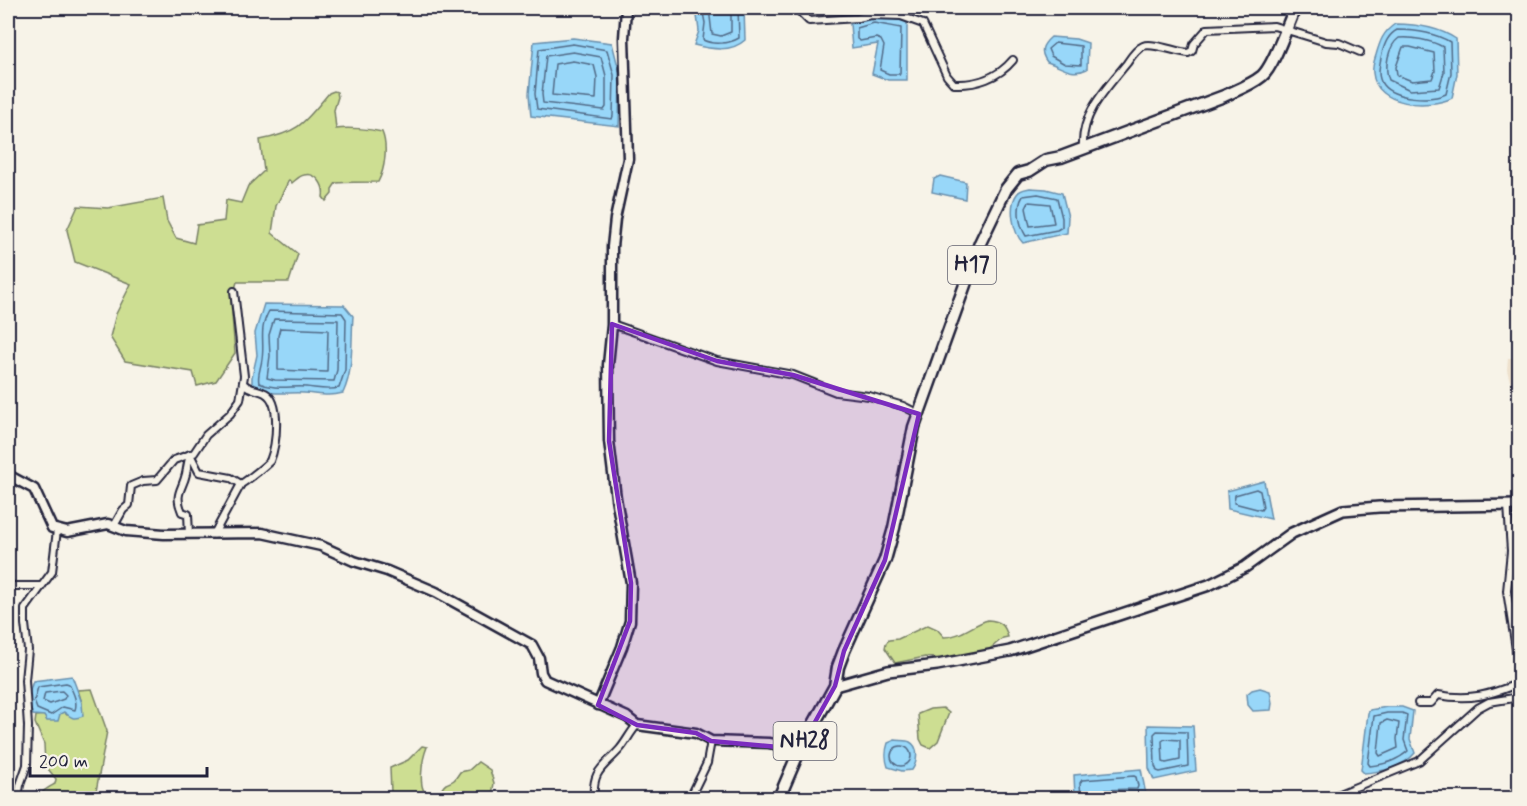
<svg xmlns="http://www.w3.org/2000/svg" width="1527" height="806" font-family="Mynerve,sans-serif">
	<rect width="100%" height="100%" fill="#f7f3e8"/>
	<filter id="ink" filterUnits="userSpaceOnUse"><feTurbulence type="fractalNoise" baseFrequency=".0167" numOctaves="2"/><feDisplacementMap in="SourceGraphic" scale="12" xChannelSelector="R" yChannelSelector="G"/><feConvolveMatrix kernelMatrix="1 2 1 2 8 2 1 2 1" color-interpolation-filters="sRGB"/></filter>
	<g filter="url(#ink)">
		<path fill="#eee1cd" d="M1508,358H1519V404L1514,397L1507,370Z"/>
		<g fill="#cdde92" stroke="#788066" stroke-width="1.5">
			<path d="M334,91L337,92L338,97L334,110L336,129C348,127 369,129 382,132C388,146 385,169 378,182C364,182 351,182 336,183L332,189V194L326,201L323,197C325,186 317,172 304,175C299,176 296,180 292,183L289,180L276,206L272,233L298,254L289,282H237L231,302L235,353L216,381L197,386L193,372L125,361L110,337L116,314L131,284L75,262L67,230L78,206L108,208L163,198L167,221L176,238L194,243L197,225L224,221L226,200L241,203L248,186L264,171L260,140C300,132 304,123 329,93Z"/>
			<path d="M988,620C1001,621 1005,625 1008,637L1003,638L986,652L950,660L925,657L895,663L885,648L886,643L889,640L898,639L928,625L937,629L944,637C961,637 973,624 988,620Z"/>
			<path d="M92,689L107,731L95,797L40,798C41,791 48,788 55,784L56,779L45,765L44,744L35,723L36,716L64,712L67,715L82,703L78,690Z"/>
			<path d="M943,708L949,713L938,741L930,748L923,745L920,739L918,714L930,709Z"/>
			<path d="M422,746L427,747C423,757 414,797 433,796C441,795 441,787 446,784C455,780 454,781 460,772L469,770L478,762L490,770L494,783L492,795L493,798H383L391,792L390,768L408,760Z"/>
		</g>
		<g fill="#98d7f9" stroke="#698fad" stroke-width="1.5">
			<path d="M696,8H744L745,40C731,53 711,49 694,45L699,31Z"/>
			<path d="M873,17L907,21V80H888L872,74L878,44L852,48L850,24Z"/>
			<path d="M1395,24C1416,24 1438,27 1456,39L1457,74L1452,98C1429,109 1376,107 1373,73C1372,67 1374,61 1376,55C1380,41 1383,32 1395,24Z"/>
			<path d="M1051,37L1076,39L1088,43L1087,69C1071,77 1061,66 1047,62C1039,51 1042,45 1051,37Z"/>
			<path d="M573,38L612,43L620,74L619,126L531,116L529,94L534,42Z"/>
			<path d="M940,176L966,182L965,199L932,192L934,179Z"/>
			<path d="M1030,188L1046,189L1062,193L1068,217L1067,233L1023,243C1013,233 1008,206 1017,194C1020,189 1025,189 1030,188Z"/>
			<path d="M264,304L344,305L353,316C351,342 354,370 343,393C329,397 318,394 304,393C287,392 268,396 252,387V377L257,355L255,333Z"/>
			<path d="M1264,481L1271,519L1228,509L1227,491Z"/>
			<path d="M72,676L82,703L83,716C73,720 72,718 64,712L60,714L58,721H47L44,716L33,715L27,700L33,681Z"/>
			<path d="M1260,688L1270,691L1272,703L1271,710L1253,711L1248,705L1247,694L1252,690Z"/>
			<path d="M1387,707H1402L1413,711L1410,739L1415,753C1404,767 1380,772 1364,773L1361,770L1368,713L1370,710Z"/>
			<path d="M1148,725L1193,726L1196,771L1154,780L1149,768Z"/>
			<path d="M895,740C900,741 906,740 910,742C920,747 917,763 912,770L902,771L888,767C885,758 885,752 888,743Z"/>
			<path d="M1141,769L1146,795L1075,796L1074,775Z"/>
		</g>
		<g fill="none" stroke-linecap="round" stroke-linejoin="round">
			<g stroke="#516a87" stroke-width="1.5">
				<path d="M702,8L705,23L703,40C713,45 729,44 739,38L738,8"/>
				<path d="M709,8L712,34L721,36L731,32V8"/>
				<path d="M874,23L901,28L900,74H889L880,70L884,46L881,40L876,38L860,41L857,39V28Z"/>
				<path d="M1397,30C1414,30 1435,33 1450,42L1451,73L1446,94C1431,101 1394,99 1383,85C1376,75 1380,64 1382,53C1385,43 1388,35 1397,30Z"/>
				<path d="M1399,38C1412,37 1431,40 1443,47L1444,72L1439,88L1410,90L1389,80C1384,68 1388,46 1399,38Z"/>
				<path d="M1055,43L1081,46V65L1065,64L1051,56L1048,49Z"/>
				<path d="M573,44L607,50L614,75L613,116L612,119L537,109L535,94L539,49Z"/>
				<path d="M1403,47H1410L1434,53L1435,71L1432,79L1412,81L1397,75L1396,67Z"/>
				<path d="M573,52L601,57L606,76V107L604,110L543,103L542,94L546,56Z"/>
				<path d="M573,61L594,65L597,77L596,99L552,95L555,64Z"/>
				<path d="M1038,194L1057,198L1062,218V227L1057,230L1026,236C1019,225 1016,207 1023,196Z"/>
				<path d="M1029,202L1050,204L1054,223L1030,226L1026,208Z"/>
				<path d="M269,311L342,313L346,319L345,370L339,388C328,391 317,388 306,387C290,386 274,390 259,383C257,375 261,368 262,359C265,340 258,331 269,311Z"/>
				<path d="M274,319L338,320L337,370L334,381L275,380L267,378L270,356L269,335Z"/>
				<path d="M280,328L328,330L327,372L278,370V336Z"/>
				<path d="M1256,489L1260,491L1263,507L1261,510L1234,503L1235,495Z"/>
				<path d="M66,683L69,684C73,692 78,702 75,710L63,707L51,715L37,709L34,701L38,687Z"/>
				<path d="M62,691L66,695L64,699L50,704L43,701L45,693Z"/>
				<path d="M1387,713H1402L1407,715L1404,740L1408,751C1398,760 1383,765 1370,766L1368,763L1374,716Z"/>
				<path d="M1387,720L1399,723L1397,739L1398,748L1380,756L1378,753L1381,723Z"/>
				<path d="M1157,731L1187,732L1188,766L1160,772L1157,771L1155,766L1154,734Z"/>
				<path d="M1165,739L1180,740V760L1166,763L1163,762L1162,741Z"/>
				<circle cx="901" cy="756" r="10"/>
				<path d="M1081,798L1080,783L1082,780L1134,776L1136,777L1138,786L1137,789L1100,790L1095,793V798"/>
			</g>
			<g stroke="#22223b" stroke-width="10">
				<g id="minor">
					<path d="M796,8L809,21L858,18L871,15L901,16L923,24L947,76L954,84C976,85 998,78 1013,60"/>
					<path d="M1083,147C1081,113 1107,88 1127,63C1131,57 1136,49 1143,46C1152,42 1176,52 1188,53L1192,51L1194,44L1207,29L1274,26L1326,42L1339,43L1360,52"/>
					<path d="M612,324L717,361L793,375L836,392L869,396L903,406L919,414"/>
					<path d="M190,454L199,472L231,478L241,484L214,534"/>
					<path d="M241,484C248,480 265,466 270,461C276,446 282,402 265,393C258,389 250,390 244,384"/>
					<path d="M1508,505L1511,551L1507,591L1520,675"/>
					<path d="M114,526L123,510L129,505L131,486L143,481L157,480L174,460L194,453L206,435L230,414L240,400L244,376L234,291"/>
					<path d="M189,534L188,514L182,512C174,493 182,491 186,474C187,468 188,461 190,455"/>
					<path d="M8,584L14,586H41"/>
					<path d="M1418,703H1431L1438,695C1471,701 1489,695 1520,683"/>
					<path d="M18,798L20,785L27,765L28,726L25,680L28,650L25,624V609L52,572L57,530"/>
					<path d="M594,798C592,770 603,768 620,749C626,742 630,733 637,725"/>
					<path d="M690,798L707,763L711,741"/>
					<path d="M1329,798L1419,761L1478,708L1489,702L1520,697"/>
				</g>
			</g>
			<g stroke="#22223b" stroke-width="13">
				<g id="tertiary">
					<path d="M8,475L34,489L52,528L67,532L108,524L126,531L164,534L262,533L321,546L354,561L387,571L436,592L532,645L539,658L541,673L545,680L627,717L637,725L696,733L711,741L769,743L800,749"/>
					<path d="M598,705L622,647L630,621L631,583L616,498L609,441L608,365L612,325V247L615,219L628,159L624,38L626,8"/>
				</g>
			</g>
			<g stroke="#22223b" stroke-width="14">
				<path id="secondary" d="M835,686L888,671L937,665L1010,651L1209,585L1245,567L1292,533L1343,510L1379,507L1520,505"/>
			</g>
			<g stroke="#22223b" stroke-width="15">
				<path id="primary" d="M779,798L800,749L835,686L838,667L844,651L885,560L894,528L914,427L980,243L1006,189L1018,174L1029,171L1046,160L1061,157L1224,96C1237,90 1251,85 1262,76C1274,66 1288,23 1295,8"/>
			</g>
			<use href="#minor" stroke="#f7f3e8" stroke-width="6"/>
			<use href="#tertiary" stroke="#f7f3e8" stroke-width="8"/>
			<use href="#secondary" stroke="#f7f3e8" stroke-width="9"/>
			<use href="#primary" stroke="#f7f3e8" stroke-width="10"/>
		</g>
	</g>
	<path fill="#7b2cbf" fill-opacity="0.2" stroke="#7b2cbf" stroke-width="4.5" stroke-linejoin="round" d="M612,324L717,361L793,375L919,414L885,560L844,651L835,686L800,749L711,741L696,733L637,725L598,705L630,621L631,583L609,441Z"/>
	<g text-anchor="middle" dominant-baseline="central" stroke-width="4.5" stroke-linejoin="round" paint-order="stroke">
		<g fill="#f7f3e8" stroke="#62616f" stroke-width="1.5">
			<rect x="948" y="246" width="48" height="38" rx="4.5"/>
			<rect x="773.5" y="722" width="63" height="38" rx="4.5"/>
		</g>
		<g font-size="22" font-weight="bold" fill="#22223b">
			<text x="972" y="265">H17</text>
			<text x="805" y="741">NH28</text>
		</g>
	</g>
	<rect width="1527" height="806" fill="none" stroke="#f7f3e8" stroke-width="30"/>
	<rect x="15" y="15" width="1497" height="776" fill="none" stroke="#22223b" stroke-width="2" filter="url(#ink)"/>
	<path d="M30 767v9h177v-9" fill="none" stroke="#22223b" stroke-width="3"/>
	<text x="39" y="767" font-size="18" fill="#22223b" stroke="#f7f3e8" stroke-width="4.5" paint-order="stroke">200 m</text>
</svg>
